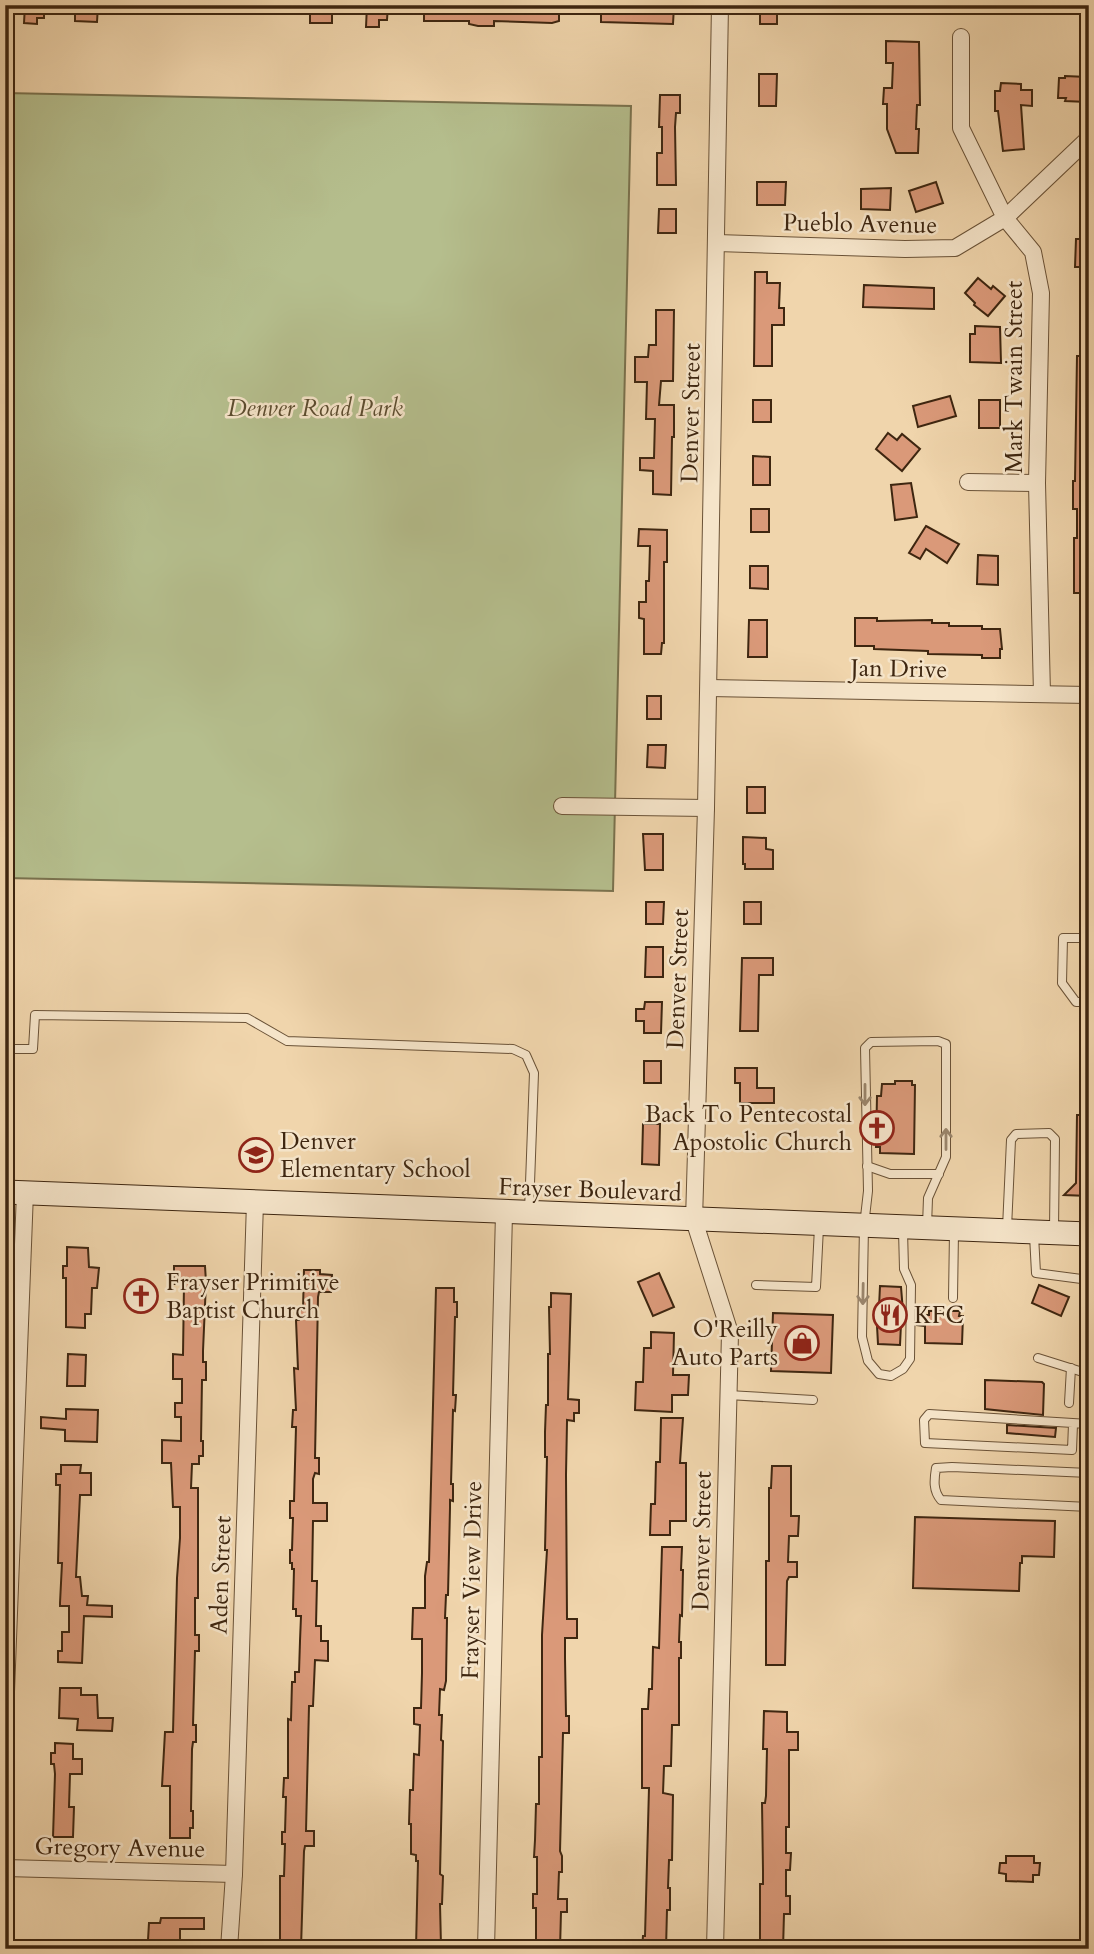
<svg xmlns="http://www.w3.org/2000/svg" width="1094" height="1954" font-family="Cardo,serif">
	<rect width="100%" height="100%" fill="#f0d5ac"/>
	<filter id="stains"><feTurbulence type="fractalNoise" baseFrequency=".00286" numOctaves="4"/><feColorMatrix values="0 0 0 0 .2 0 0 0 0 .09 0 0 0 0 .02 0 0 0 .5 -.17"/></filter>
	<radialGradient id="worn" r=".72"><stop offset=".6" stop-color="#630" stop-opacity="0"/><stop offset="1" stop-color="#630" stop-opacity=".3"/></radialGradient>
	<path fill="#b5be8d" stroke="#7a724e" stroke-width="2" d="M5,93L631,106L613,891L5,878Z"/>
	<g fill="#da9979" stroke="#3e2610" stroke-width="2">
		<path d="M25,5H44V18H37V24L24,23Z"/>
		<path d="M75,5H98L97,22L75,21Z"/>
		<rect x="310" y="5" width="22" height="18"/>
		<path d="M367,5H388L387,20H379V27H366Z"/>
		<path d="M424,5H559V21L552,23L494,21V26H478L469,24V21H424Z"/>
		<path d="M601,5L674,6L673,24L601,22Z"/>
		<rect x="760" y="5" width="17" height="19"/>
		<path d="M886,41L919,42L920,105H917L916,129H919L918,153H896L887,129V104H883L884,88H892L893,63H886Z"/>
		<path d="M759,74H777L776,106H759Z"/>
		<path d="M1065,76L1087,77V102L1065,101L1066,98H1058L1059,78H1065Z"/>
		<path d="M1001,83L1021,84V90H1032V106L1021,105L1024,149L1003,151L998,111H995V91H1000Z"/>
		<path d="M660,95H680V113H676L675,127L676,185H657V153H662V127H659Z"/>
		<path d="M757,182H786L785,205H757Z"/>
		<path d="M936,182L943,203L916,212L909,191Z"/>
		<path d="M891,188L890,210L861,209V189Z"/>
		<path d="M659,209H676V233H658Z"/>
		<path d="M1076,239H1089V267H1075Z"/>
		<path d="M755,272H767V283H780L779,308H784V325H772V366H754Z"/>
		<path d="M978,278L991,289L993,286L1005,296L988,316L974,305L975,303L965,293Z"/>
		<path d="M864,285L934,288V309L863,307Z"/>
		<path d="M656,310H674L673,381H661L659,405H674V437H672L671,495L653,494V471L640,470V458H654L655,419H646L647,382H635V357H648L649,345H656Z"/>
		<path d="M975,326L1000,327L1001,363L970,362V334H975Z"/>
		<path d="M1077,356H1089V593H1074V538H1077V509H1073V481H1075Z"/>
		<path d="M950,396L956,416L918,427L913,406Z"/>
		<rect x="753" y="400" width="18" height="22"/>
		<rect x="979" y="400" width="21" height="28"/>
		<path d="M888,433L897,440L902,434L920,449L902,471L876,449Z"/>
		<path d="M753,456L770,457V485H753Z"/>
		<path d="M911,483L917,517L895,520L891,485Z"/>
		<rect x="751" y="509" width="18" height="23"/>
		<path d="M926,526L959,544L947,563L926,549L920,559L909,553Z"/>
		<path d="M639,529L667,530V562H664V643H662L661,654H644V619L639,618V602H646V581H649L650,546H638Z"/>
		<path d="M978,555L998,556V585L977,584Z"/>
		<path d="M750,566H768V589L750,588Z"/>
		<path d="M855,618H877V621L932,620V623H949V626H982V629H1000L1002,649H1000V658H982V655L928,654V651L874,649V646H855Z"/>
		<path d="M749,620H767V657H748Z"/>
		<rect x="647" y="696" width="14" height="23"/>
		<path d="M648,745H666L665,768L647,767Z"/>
		<rect x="747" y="787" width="18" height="26"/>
		<path d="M643,834H663V870H645Z"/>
		<path d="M743,837L766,838V849L773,850V869H745V864H743Z"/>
		<path d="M646,902H664L663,924H646Z"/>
		<rect x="744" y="902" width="17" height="22"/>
		<path d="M646,947H663V977H645Z"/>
		<path d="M742,958H773V975H759L758,1031H740Z"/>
		<path d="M645,1002H662L661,1033H644V1021H636V1009H644Z"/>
		<rect x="644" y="1061" width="17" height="22"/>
		<path d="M735,1068H757V1088H774V1103H740V1083H735Z"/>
		<path d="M895,1081H912V1085H915L914,1154L880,1153V1147H876L877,1096H881L882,1084H895Z"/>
		<path d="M1077,1115H1089V1196L1064,1195L1076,1183Z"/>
		<path d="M643,1124H660L659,1165L642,1164Z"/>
		<path d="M67,1247L88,1248L89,1267L99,1268L97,1288H92L91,1314H85V1328L66,1327V1278H63V1266H67Z"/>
		<path d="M174,1266H205L206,1282L203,1351V1362H206V1380H202L201,1441H203V1456H199V1464H192L191,1488H198V1598H195V1635H199V1651H195L193,1725H196V1742H193L192,1749L191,1811H193V1828H190V1838H170V1786H162L165,1732H173L177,1578L180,1538V1507H173L171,1463H162V1440L181,1441V1417H175V1403H182V1379H173V1354L183,1355L184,1284H174Z"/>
		<path d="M304,1270H320V1274L332,1275L331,1292H319L318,1297L315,1458H319V1474L315,1473L313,1479V1503H327V1521H313L312,1581H317L316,1626H321V1641H328V1661L315,1660L313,1706H309L306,1831H314V1846H305L304,1851L301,1948H280V1876H284L285,1844H282V1832H285L286,1797H283L284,1778H288V1719L291,1720L292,1682H295V1672H299L300,1641L301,1616H296V1609H293L294,1569H292V1563H290V1550H292L293,1518H290V1501H294L296,1427H292L293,1410H296L294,1368L298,1369L296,1320H299V1310H303Z"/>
		<path d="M659,1273L674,1307L653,1316L638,1282Z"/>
		<path d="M1039,1285L1069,1297L1061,1316L1032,1303Z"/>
		<path d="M880,1286L901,1287L904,1324H901L900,1345L878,1344L876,1307H879Z"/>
		<path d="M436,1288H454V1302H457V1317H455L453,1395H456L455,1411L453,1410L451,1484H453V1501L450,1500V1508L448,1595H446L445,1618H447L446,1681L444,1690L440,1689L439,1715H442L441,1740L443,1741L440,1874L443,1876L442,1904H440L441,1946L439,1949H432L416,1948L418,1861H416V1855L411,1854V1824H409L410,1790H413L414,1754L419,1755L420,1725L414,1724V1708H421L422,1673V1639H412L413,1608H425V1576L427,1562H429Z"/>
		<path d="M551,1293L571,1294L568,1399L579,1400V1413H574V1421L567,1420V1422L566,1475L567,1619H577V1638H565V1658L566,1716H569V1733H563L560,1851L562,1856V1872H559L558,1899H567V1912H561L560,1949H536V1908H533V1894H537V1857H534L535,1840L536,1804H539V1757H542V1635L547,1550H545L547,1457H545V1432L546,1405H548V1354H550L549,1307H551Z"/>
		<path d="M929,1311H960L959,1316H963L962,1344L925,1343V1326L917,1325V1315H929Z"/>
		<path d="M773,1313L833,1315L831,1373L771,1371Z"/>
		<path d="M651,1332L674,1333L673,1375H689L688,1395H672V1412L635,1410L636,1382H643L644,1348H651Z"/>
		<path d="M68,1354L86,1355L85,1386H67Z"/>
		<path d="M985,1380L1042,1382L1044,1384L1043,1415L985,1409Z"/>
		<path d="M66,1409L98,1410L97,1442L65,1441V1430L41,1428V1417L66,1419Z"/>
		<path d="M661,1418H683L680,1463H686V1521H670V1535H650L651,1504H655L656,1462H660Z"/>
		<path d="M1007,1425L1056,1428L1055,1437L1007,1433Z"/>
		<path d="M61,1465H81L80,1473H91V1495H80L76,1577H80L82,1596H88L87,1605L112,1606V1617L84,1616L82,1663L58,1662V1651H62V1632H69V1606H60V1603L62,1563H58L60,1485H56V1474H61Z"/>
		<path d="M772,1466H791V1516H799L798,1536H789L788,1562H797V1577H789L787,1581L785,1665H766V1561H769V1488H771Z"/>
		<path d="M915,1517L1055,1521L1054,1557L1022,1556V1563H1020L1019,1591L913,1588Z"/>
		<path d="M662,1547H682L681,1570H683L682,1616L680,1615L679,1642H681V1658H679V1725H672L671,1766H664L663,1793L673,1795L672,1860H669L668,1888H670V1910H667L666,1949H642L643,1936H645L649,1788H642V1709H648L649,1689H652L653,1647L659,1648Z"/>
		<path d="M60,1688H81V1695H97L98,1718H113L112,1731L77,1730L78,1719L59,1718Z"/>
		<path d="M764,1711L787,1712V1732H798V1750H789V1827H786V1853H791L790,1870H786V1896H790V1914H784L783,1949H760V1884H763V1871L762,1803H765L766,1796L767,1749H763Z"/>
		<path d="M55,1743L73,1744V1759H82V1774H70L69,1807H74L73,1837H53L55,1774L54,1764H51V1753H55Z"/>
		<path d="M1006,1856H1034V1863H1040L1039,1875H1033V1882L1006,1881V1874L999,1873L1000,1863H1006Z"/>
		<path d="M161,1918H204V1929H180V1945L160,1944V1941L148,1940L149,1923H160Z"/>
	</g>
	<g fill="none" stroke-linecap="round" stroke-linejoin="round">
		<g stroke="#6a5237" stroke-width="10">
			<g id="lane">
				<path d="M1089,938H1063L1062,983L1076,1002H1089"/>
				<path d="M5,1049H33L35,1015L247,1018L287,1041L513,1049L526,1055L534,1073L529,1211"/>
				<path d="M867,1166L890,1174H939"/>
				<path d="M1007,1228L1011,1140L1016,1134L1049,1133L1055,1139L1054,1230"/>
				<path d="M903,1230L904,1269L911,1285L910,1359L903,1369L891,1376L879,1374L868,1361L862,1337L864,1226L868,1191L865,1048L871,1042L938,1041L946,1044V1157L928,1198L927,1226"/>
				<path d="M1034,1235L1036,1273L1089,1280"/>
				<path d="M756,1285L816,1287L819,1227"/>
				<path d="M953,1298L954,1232"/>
				<path d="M1038,1358L1089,1374"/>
				<path d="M728,1395L813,1400"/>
				<path d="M1069,1403L1071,1368"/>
				<path d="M1073,1424L1072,1450L925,1443L924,1420L929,1414L1089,1424"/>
				<path d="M1089,1473L952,1467L936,1468C934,1480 933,1491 941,1500L1089,1507"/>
			</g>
		</g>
		<g stroke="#6a5237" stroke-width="18">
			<g id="street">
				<path d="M961,37V128L1005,218L1033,252L1041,293L1037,483L1042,694"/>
				<path d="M717,243L905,249L955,248L1005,218L1089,138"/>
				<path d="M968,482L1037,483"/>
				<path d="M709,688L1089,695"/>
				<path d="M562,806L706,808"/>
				<path d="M5,1718L25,1192"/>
				<path d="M5,1868L234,1874"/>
				<path d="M229,1949L234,1874L255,1202"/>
				<path d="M486,1949L504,1213"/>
				<path d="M715,1949L730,1333L694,1220L706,808L720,5"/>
			</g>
		</g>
		<g stroke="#3e2610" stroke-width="25">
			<path id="secondary" d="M5,1192L1089,1234"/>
		</g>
		<use href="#lane" stroke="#f5e4c9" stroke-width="8"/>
		<use href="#street" stroke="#f5e4c9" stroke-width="16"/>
		<use href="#secondary" stroke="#f5e4c9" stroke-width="23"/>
	</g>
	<defs><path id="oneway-shaft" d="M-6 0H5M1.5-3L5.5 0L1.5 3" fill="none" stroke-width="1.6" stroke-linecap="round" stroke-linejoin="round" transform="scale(1.75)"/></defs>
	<g stroke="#9a856c">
		<use href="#oneway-shaft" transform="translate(865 1095) rotate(90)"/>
		<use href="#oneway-shaft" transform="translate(946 1139) rotate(-90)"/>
		<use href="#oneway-shaft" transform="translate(863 1294) rotate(91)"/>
	</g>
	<defs>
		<g id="church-ring" transform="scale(1.75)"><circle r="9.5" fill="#f5e4c9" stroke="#8f2418" stroke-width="1.5"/><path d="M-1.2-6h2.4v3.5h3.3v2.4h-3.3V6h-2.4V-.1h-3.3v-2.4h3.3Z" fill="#8f2418"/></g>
		<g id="school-ring" transform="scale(1.75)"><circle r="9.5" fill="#f5e4c9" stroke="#8f2418" stroke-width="1.5"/><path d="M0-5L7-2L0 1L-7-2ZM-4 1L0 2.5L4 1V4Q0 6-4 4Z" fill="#8f2418"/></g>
		<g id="restaurant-ring" transform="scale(1.75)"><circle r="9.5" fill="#f5e4c9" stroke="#8f2418" stroke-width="1.5"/><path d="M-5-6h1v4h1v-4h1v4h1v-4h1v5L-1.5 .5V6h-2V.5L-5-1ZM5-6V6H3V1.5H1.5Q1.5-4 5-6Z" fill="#8f2418"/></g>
		<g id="shop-ring" transform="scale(1.75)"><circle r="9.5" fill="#f5e4c9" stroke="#8f2418" stroke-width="1.5"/><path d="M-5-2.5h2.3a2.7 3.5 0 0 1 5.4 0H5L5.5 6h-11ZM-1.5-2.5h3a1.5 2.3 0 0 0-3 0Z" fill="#8f2418"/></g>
	</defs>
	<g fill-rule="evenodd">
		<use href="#church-ring" x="877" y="1128"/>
		<use href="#school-ring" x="256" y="1155"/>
		<use href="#church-ring" x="141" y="1296"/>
		<use href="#restaurant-ring" x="890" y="1315"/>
		<use href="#shop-ring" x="802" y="1343"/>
	</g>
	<g text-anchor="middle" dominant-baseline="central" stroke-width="5" stroke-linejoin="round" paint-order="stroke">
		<g font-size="24" fill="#3e2610" stroke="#f5e4c9">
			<text transform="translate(860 224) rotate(1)">Pueblo Avenue</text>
			<text transform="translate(1014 377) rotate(-90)">Mark Twain Street</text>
			<text transform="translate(691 413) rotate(-89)">Denver Street</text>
			<text transform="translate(899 669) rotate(1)">Jan Drive</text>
			<text transform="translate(678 979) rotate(-88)">Denver Street</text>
			<text transform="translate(590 1190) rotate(2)">Frayser Boulevard</text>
			<text transform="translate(702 1541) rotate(-89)">Denver Street</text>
			<text transform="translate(221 1575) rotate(-88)">Aden Street</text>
			<text transform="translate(472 1580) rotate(-89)">Frayser View Drive</text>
			<text transform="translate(120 1848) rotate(1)">Gregory Avenue</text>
		</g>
		<g font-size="24" font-style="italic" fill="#5c4c2f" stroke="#f5e4c9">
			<text x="315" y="408">Denver Road Park</text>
		</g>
		<g font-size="24" fill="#3e2610" stroke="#f5e4c9" text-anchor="start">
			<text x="852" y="1114" text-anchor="end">Back To Pentecostal<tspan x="852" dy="28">Apostolic Church</tspan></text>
			<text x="280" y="1141">Denver<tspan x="280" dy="28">Elementary School</tspan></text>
			<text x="166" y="1282">Frayser Primitive<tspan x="166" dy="28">Baptist Church</tspan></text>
			<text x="914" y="1315">KFC</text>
			<text x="778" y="1329" text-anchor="end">O'Reilly<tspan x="778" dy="28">Auto Parts</tspan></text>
		</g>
	</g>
	<rect width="1094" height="1954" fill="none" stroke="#f0d5ac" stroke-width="28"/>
	<rect x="7" y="7" width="1080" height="1940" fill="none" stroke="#3e2610" stroke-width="3.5"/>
	<rect x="14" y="14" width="1066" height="1926" fill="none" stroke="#3e2610" stroke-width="2"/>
	<rect width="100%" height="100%" filter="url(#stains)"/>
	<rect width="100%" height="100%" fill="url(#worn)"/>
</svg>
